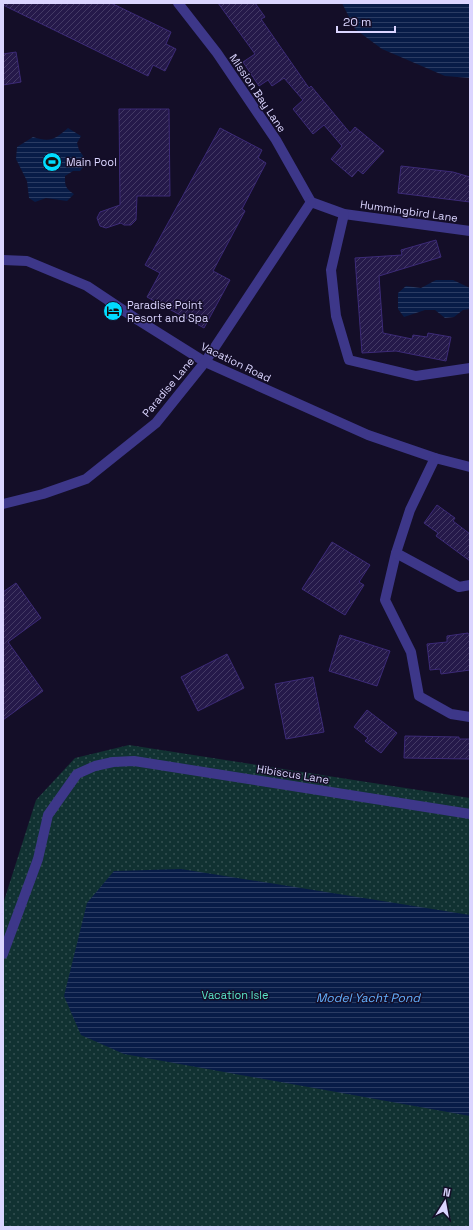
<svg xmlns="http://www.w3.org/2000/svg" width="473" height="1230" font-family="'Space Grotesk',sans-serif">
	<defs>
		<pattern id="park-dots" width="8" height="8" patternUnits="userSpaceOnUse"><rect width="8" height="8" fill="#113232"/><path d="M2 2h.1M6 6h.1" fill="none" stroke="#334f51" stroke-width="1.8" stroke-linecap="round"/></pattern>
		<pattern id="water-rules" width="6" height="5" patternUnits="userSpaceOnUse"><rect width="6" height="5" fill="#081c47"/><path d="M0 2.5h6" fill="none" stroke="#2b3c63"/></pattern>
		<pattern id="building-hatch" width="6" height="6" patternUnits="userSpaceOnUse"><rect width="6" height="6" fill="#25194a"/><path d="M-1 1l2-2M0 6l6-6M5 7l2-2" fill="none" stroke="#443a65"/></pattern>
	</defs>
	<rect width="100%" height="100%" fill="#140e28"/>
	<path fill="url(#park-dots)" d="M129,745L470,798V1227H3V904L36,800L75,758Z"/>
	<g fill="url(#water-rules)">
		<path d="M342,3H470V78L445,76L382,49L355,29Z"/>
		<path d="M68,128L81,136L77,143L79,150L86,160L85,165L80,171H73L65,176C65,186 65,188 74,194L67,201L46,198L35,202L29,198L27,181L16,159L17,147L33,137C51,143 55,139 68,128Z"/>
		<path d="M436,280H453L470,288V309L463,310L454,317L445,318L435,310H425L404,317L398,309V293L406,286L421,288Z"/>
		<path d="M181,869L470,915V1116L124,1054L81,1035L64,996L87,903L114,871Z"/>
	</g>
	<g fill="url(#building-hatch)" stroke="#3c2a77">
		<path d="M3,3H111L171,32L166,44L176,49L165,71L153,65L148,76L3,5Z"/>
		<path d="M218,3H255L265,17L261,19L309,88L311,86L350,133L355,127L384,151L363,174L358,170L352,177L331,159L342,146L324,125L313,134L293,109L303,100L284,78L272,86L268,80L259,86L243,62L255,54Z"/>
		<path d="M16,52L21,82L3,85V54Z"/>
		<path d="M119,109H169L170,196H137L136,220L131,225H124L121,223L106,228L100,226L97,218L100,212L120,205Z"/>
		<path d="M220,128L262,150L258,158L266,163L242,209L245,211L213,271L230,280L204,328L147,297L160,273L145,265Z"/>
		<path d="M401,166L453,172L470,177V202L398,193Z"/>
		<path d="M436,240L441,257L379,276L383,333L412,339L413,335L427,337L428,333L451,337L446,361L396,351L362,353L355,258L402,255L401,250Z"/>
		<path d="M437,505L455,518L453,521L470,534V561L436,536L438,533L424,523Z"/>
		<path d="M332,542L370,565L359,582L364,585L345,615L302,589Z"/>
		<path d="M16,583L41,618L8,642L43,691L3,720V592Z"/>
		<path d="M468,633V634H470V670L441,674L440,669L430,670L427,644L447,642V636Z"/>
		<path d="M340,635L390,651L377,686L329,671Z"/>
		<path d="M227,654L244,688L198,711L181,677Z"/>
		<path d="M313,677L324,732L286,739L275,684Z"/>
		<path d="M367,710L397,733L381,753L365,741L368,738L354,727Z"/>
		<path d="M405,736L459,737V739H470V759L404,758Z"/>
	</g>
	<g fill="none" stroke-linecap="round" stroke-linejoin="round">
		<g stroke="#3d3789" stroke-width="10">
			<path d="M178,3L217,53L276,140L311,202"/>
			<path d="M311,202L344,214L470,231"/>
			<path d="M344,214L331,270L336,316L349,360L416,376L470,368"/>
			<path d="M3,260L27,261L87,286L138,320L205,362L368,435L435,458L470,467"/>
			<path d="M435,458L410,510L396,553L385,600L411,652L419,696L451,714L470,717"/>
			<path d="M3,504L43,494L86,479L156,423L205,362L311,202"/>
			<path d="M396,553L459,587L470,585"/>
			<path d="M3,954L38,859L48,815L77,774L95,766L113,762L134,761L470,814"/>
		</g>
	</g>
	<defs>
		<g id="stadium-disc" transform="scale(1)"><circle r="9.5" fill="#01dcff" stroke="#140e28"/><path d="M0-5a6.5 5 0 1 0 0 10a6.5 5 0 1 0 0-10ZM-3.5-1.8h7v3.6h-7Z" fill="#111"/></g>
		<g id="hotel-disc" transform="scale(1)"><circle r="9.5" fill="#01dcff" stroke="#140e28"/><path d="M-6-4.5h1.5V1H6V5H4.5V3h-9V5H-6ZM-4 0a1.8 1.8 0 1 1 3.6 0ZM.5 0V-2.5h3Q6-2.5 6 0Z" fill="#111"/></g>
	</defs>
	<g fill-rule="evenodd">
		<use href="#stadium-disc" x="52" y="162"/>
		<use href="#hotel-disc" x="113" y="311"/>
	</g>
	<g text-anchor="middle" dominant-baseline="central" stroke-width="3" stroke-linejoin="round" paint-order="stroke">
		<g font-size="11" fill="#dbd5ff" stroke="#140e28">
			<text transform="translate(258 93) rotate(56)">Mission Bay Lane</text>
			<text transform="translate(409 211) rotate(8)">Hummingbird Lane</text>
			<text transform="translate(236 362) rotate(26)">Vacation Road</text>
			<text transform="translate(168 387) rotate(-50)">Paradise Lane</text>
			<text transform="translate(293 774) rotate(9)">Hibiscus Lane</text>
		</g>
		<g font-size="11" fill="#dbd5ff" stroke="#140e28" text-anchor="start">
			<text x="66" y="162">Main Pool</text>
			<text x="127" y="305">Paradise Point<tspan x="127" dy="13">Resort and Spa</tspan></text>
		</g>
		<g font-size="11" fill="#5ae6c8" stroke="#140e28">
			<text x="235" y="995">Vacation Isle</text>
		</g>
		<g font-size="12" font-style="italic" fill="#63b1ff" stroke="#140e28">
			<text x="368" y="998">Model Yacht Pond</text>
		</g>
	</g>
	<rect width="473" height="1230" fill="none" stroke="#dbd5ff" stroke-width="8"/>
	<g transform="translate(445 1202) rotate(11)" stroke="#140e28" stroke-width="3" paint-order="stroke">
	<path d="M0-3L7 15L0 10L-7 15Z" fill="#dbd5ff"/>
	<text y="-6" font-size="11" font-weight="bold" text-anchor="middle" fill="#dbd5ff">N</text>
	</g>
	<path d="M337 26v6h58v-6" fill="none" stroke="#dbd5ff" stroke-width="2"/>
	<text x="343" y="26" font-size="12" fill="#dbd5ff" stroke="#140e28" stroke-width="3" paint-order="stroke">20 m</text>
</svg>
